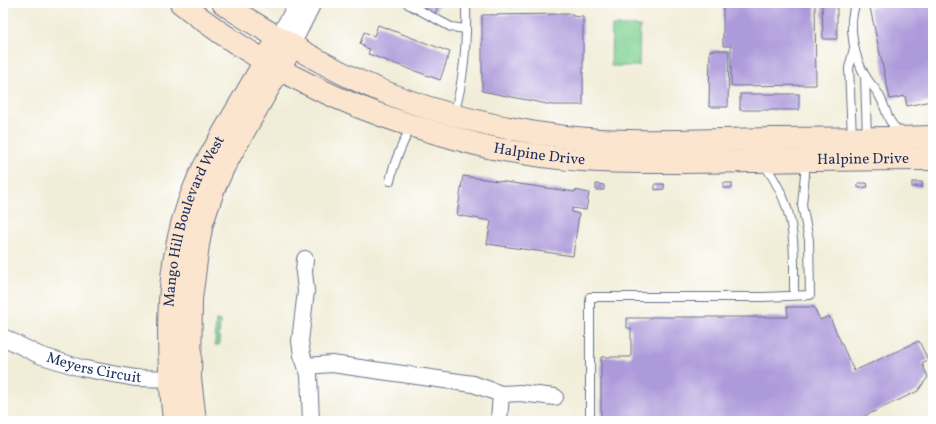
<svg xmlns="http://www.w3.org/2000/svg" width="936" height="424" font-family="Vollkorn,serif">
	<rect width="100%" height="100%" fill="#fff"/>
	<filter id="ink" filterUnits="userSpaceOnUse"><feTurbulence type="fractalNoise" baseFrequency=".025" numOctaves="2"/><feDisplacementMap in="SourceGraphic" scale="8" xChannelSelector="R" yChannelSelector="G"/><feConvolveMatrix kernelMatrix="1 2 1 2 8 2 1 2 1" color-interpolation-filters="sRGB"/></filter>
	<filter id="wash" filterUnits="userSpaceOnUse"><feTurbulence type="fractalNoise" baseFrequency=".012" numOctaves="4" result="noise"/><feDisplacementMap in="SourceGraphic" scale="16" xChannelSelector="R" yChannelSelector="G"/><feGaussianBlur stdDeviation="0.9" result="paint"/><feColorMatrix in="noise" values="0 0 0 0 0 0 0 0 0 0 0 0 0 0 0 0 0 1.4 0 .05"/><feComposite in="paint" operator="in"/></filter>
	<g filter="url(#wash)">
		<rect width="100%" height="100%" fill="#f1edd8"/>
		<g fill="#7fd193" stroke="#4d8078">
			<path d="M612,26H640L639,66H611Z"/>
			<path d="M216,320L220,321L219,345H215Z"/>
		</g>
		<g id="blocks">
			<g fill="#ad9ada">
				<path d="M405,3H439L435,14Z"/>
				<path d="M723,3H815L816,85L731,86V46H723Z"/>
				<path d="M822,3H837V39H823Z"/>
				<path d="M894,3H933V90L929,91L931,101L907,106L905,96L890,99L870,8Z"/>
				<path d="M572,14V16L583,17V105H552L482,91V15Z"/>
				<path d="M378,25L450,52L440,80L368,54L370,49L363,47L364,45L360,44L364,32L374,36Z"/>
				<path d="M710,50H729L728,107H709Z"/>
				<rect x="740" y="94" width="59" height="16"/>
				<path d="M463,176L575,192V190L589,193L586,210L572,208V212L579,214L573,256L487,244L491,221L457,215Z"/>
				<rect x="912" y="182" width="10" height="5"/>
				<rect x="723" y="183" width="9" height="5"/>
				<path d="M858,183H867L868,187L858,188Z"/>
				<path d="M596,184L604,185V190H596Z"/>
				<path d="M655,184H664V189L655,190Z"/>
				<path d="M787,307H814L820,320L829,316L854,371L919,341L928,360L922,363L928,377L918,391L854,421H798L796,418H766V421H601V357H631V328H627V318H650V317H788Z"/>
			</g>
		</g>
	</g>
	<g filter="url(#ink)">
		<use href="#blocks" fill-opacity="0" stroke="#667289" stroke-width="1"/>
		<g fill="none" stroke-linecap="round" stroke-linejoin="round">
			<g stroke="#667289" stroke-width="10">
				<g id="lane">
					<path d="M856,3C847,24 854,58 866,77C870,84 877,90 880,97C889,114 885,120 902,134"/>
					<path d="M408,4L451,27L466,29"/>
					<path d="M865,76L867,138"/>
					<path d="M454,114C465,77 467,41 466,3"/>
					<path d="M852,137L849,68L854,48"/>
					<path d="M763,163C797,208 794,242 794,295"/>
					<path d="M390,181C394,161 402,144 411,127"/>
					<path d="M590,421V297H764L810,295L809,240L802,205L805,174V162"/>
				</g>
			</g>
			<g stroke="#667289" stroke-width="18">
				<g id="street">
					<path d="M278,37L298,3"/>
					<path d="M292,45L313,3"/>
					<path d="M305,259L304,272L306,291L300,341L302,355L309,374L311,421"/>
					<path id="s1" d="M3,337L39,355L81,368L135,378L180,379"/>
					<path d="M306,366L332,364L473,384L501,394L520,393L555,397"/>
					<path d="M499,421L501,394"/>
				</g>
			</g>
			<g stroke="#667289" stroke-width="24">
				<g id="secondary">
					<path id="s2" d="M181,3C255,63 342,106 433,132C455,138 476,145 498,149C532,155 566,160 600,161C650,163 701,162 751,161C812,160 872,159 933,159"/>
					<path d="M223,3C245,19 269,32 293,46C317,60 342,74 368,85C445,119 544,140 628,141C675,142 723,140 770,139C824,138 879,139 933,137"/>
					<path id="s3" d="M174,421C166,344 164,257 196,184C202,168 212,154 220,139C237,109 255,79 272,49"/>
					<path d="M195,421L190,378L191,299L198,245L202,223L214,188L224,166L286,57"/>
				</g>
			</g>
			<use href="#lane" stroke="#fff" stroke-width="8"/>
			<use href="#street" stroke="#fff" stroke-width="16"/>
			<use href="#secondary" stroke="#fbe5cf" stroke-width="22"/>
		</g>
	</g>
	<g text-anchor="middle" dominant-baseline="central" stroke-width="4" stroke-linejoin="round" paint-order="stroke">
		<g font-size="15" fill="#1b2f5e" stroke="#fff">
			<text stroke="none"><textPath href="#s2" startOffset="394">Halpine Drive</textPath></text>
			<text stroke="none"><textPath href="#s2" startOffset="718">Halpine Drive</textPath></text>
			<text stroke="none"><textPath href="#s3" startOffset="204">Mango Hill Boulevard West</textPath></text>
			<text stroke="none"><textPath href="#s1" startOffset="97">Meyers Circuit</textPath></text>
		</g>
	</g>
	<rect width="936" height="424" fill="none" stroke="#fff" stroke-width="16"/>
</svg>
